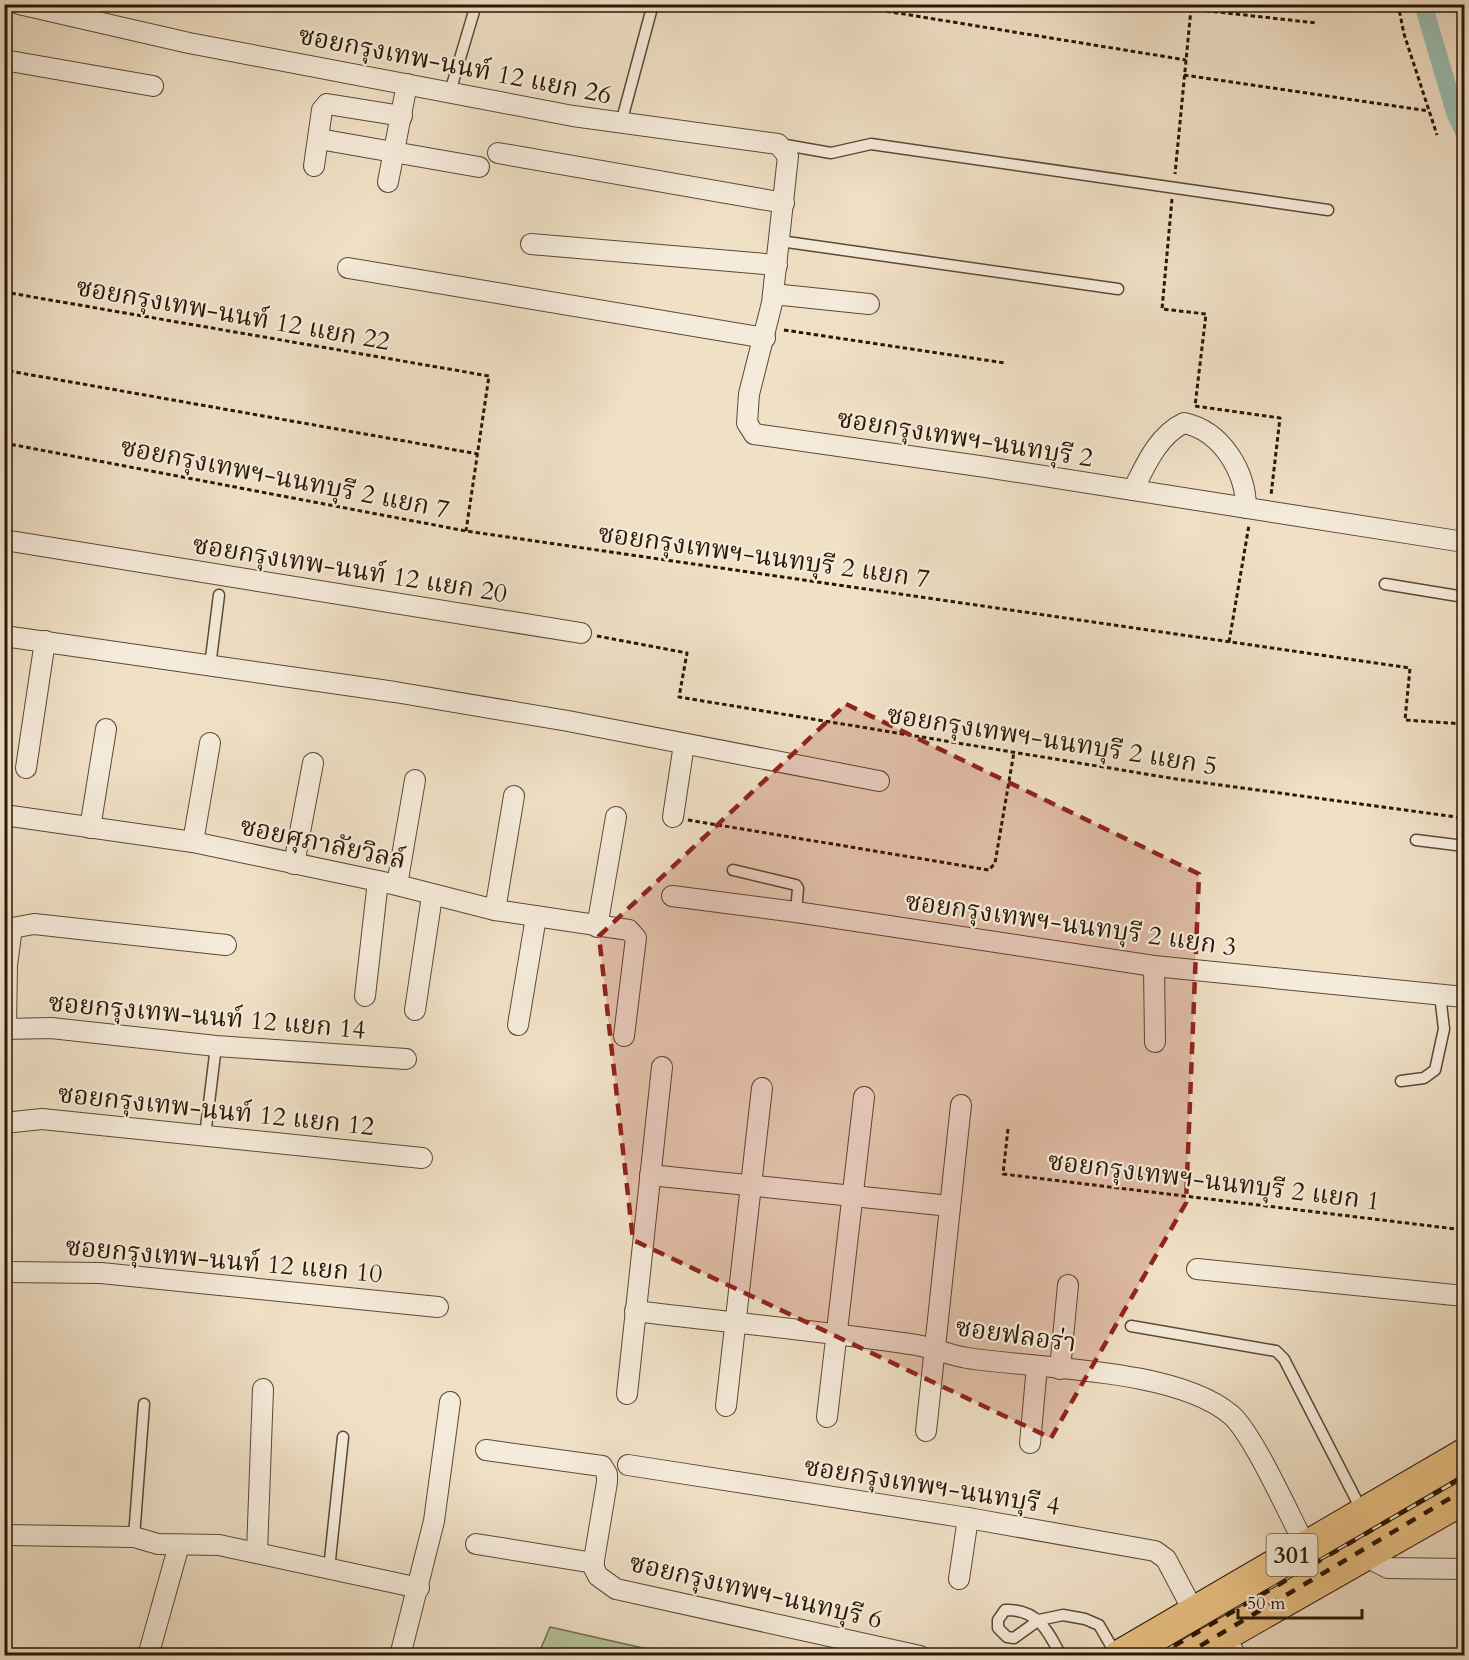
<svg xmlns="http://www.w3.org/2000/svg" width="1469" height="1660" font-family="Cardo,'Noto Serif Thai',serif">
	<rect width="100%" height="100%" fill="#f0e0c6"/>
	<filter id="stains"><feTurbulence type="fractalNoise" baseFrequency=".00333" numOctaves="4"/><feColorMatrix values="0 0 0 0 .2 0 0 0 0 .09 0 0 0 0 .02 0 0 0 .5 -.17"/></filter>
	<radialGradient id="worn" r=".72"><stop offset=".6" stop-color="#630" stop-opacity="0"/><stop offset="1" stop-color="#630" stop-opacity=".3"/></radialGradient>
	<path fill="#b5c399" stroke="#6f6d4e" stroke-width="1.5" d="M550,1627L674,1655H538Z"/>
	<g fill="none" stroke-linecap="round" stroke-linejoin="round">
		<path stroke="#9abdb2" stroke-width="18" d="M1423,4L1455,112L1464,132"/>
		<g stroke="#5b4934" stroke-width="13">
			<g id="lane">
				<path d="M450,92L475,8"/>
				<path d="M621,123L653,4"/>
				<path d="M780,144L831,153L871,144L1328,210"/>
				<path d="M780,241L1118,289"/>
				<path d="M1385,584L1464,597"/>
				<path d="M210,666L219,595"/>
				<path d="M1416,840L1464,846"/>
				<path d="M733,870L796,885L798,888L796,912"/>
				<path d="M1401,1081L1424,1078L1435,1070L1444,1029L1440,995"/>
				<path d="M205,1136L216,1046"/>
				<path d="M1131,1326L1276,1351L1284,1359L1362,1511"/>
				<path d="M134,1537L144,1404"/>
				<path d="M329,1569L343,1437"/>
				<path d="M1061,1656C1047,1629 1037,1609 1005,1610L998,1620V1628L1007,1637L1014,1638L1039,1620L1063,1615L1085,1619L1099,1625L1117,1656"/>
			</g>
		</g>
		<g stroke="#5b4934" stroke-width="22">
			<g id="street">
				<path d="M19,4L189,43L573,116L778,144L788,156L772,303L749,394L747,423L754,434L986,467L1464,542"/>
				<path d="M4,60L153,86"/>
				<path d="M319,139L479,167"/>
				<path d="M498,153L784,203"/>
				<path d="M314,166L322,110L327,104L402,116"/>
				<path d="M388,182L407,84"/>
				<path d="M531,244L777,265"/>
				<path d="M348,268L765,338"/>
				<path d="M773,294L869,304"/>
				<path d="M1133,490C1145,466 1158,435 1184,423C1222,431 1246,472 1246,508"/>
				<path d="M4,540L581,633"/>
				<path d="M4,636L395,692L568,721L879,781"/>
				<path d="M26,768L45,641"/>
				<path d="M4,815L193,842L397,885L495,910L629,930L636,938L624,1036"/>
				<path d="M673,817L684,744"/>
				<path d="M90,828L106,729"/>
				<path d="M193,842L210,743"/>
				<path d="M294,864L313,763"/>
				<path d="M397,885L415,780"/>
				<path d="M672,896L796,912L1154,966L1464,997"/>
				<path d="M495,910L514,796"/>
				<path d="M597,927L616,817"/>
				<path d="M1154,966L1155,1042"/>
				<path d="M365,996L378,881"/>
				<path d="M415,1010L432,896"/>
				<path d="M518,1025L536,917"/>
				<path d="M4,1029L51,1028L216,1046L406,1059"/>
				<path d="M6,1029L7,965L12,928L34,924L226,945"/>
				<path d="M4,1123L42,1119L422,1158"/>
				<path d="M650,1175L950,1206"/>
				<path d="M1197,1269L1464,1296"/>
				<path d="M4,1272L101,1273L438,1307"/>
				<path d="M635,1311C727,1322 819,1331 910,1344C929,1346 948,1355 967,1358C1039,1369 1174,1368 1230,1414C1252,1431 1291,1519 1306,1547"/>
				<path d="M1060,1369L1068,1285"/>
				<path d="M627,1394L662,1067"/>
				<path d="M726,1406L762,1088"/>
				<path d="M827,1417L864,1097"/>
				<path d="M926,1431L961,1105"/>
				<path d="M1030,1443L1037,1366"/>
				<path d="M486,1450L602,1466L607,1474V1482L593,1566L598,1576L616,1589L920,1656"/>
				<path d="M628,1465L968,1518L1155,1551L1166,1559L1194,1612"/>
				<path d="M4,1535L134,1537L158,1544L219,1545L419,1588"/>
				<path d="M476,1544L594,1563"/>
				<path d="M257,1552L263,1389"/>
				<path d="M1361,1554L1388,1568L1464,1569"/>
				<path d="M959,1579L968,1518"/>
				<path d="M1223,1634L1236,1656"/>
				<path d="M148,1656L179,1545"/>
				<path d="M400,1656L434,1521L450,1402"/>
			</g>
		</g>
		<g stroke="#291704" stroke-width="34">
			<g id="primary">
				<path d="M1120,1656L1464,1455"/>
				<path d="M1187,1656L1464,1498"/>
			</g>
		</g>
		<g stroke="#291704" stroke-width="3" stroke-dasharray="4.5 3" stroke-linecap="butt">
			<path d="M842,4L1186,60"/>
			<path d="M1168,4L1191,9L1175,174"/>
			<path d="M1398,4L1404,34L1437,135"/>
			<path d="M1191,9L1316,23"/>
			<path d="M1184,75L1429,111"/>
			<path d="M1172,199L1162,309L1206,314L1195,406L1280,418L1271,495"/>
			<path d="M4,292L489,376L466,531"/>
			<path d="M784,330L1005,363"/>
			<path d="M9,371L478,454"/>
			<path d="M4,443L466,531L1410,668L1405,720L1464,724"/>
			<path d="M597,636L687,653L679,697L1176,779L1464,818"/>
			<path d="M1229,642L1249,525"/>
			<path d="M688,820L989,870L995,863L1014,752"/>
			<path d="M1008,1129L1003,1174L1464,1230"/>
		</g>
		<use href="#lane" stroke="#f5ebda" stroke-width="10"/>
		<use href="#street" stroke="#f5ebda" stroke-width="20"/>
		<use href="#primary" stroke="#e8c083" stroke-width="32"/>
		<g stroke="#291704" stroke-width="4.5" stroke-dasharray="10 10" stroke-linecap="butt">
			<path d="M1157,1656L1464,1476"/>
			<path d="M1183,1656L1464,1490"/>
		</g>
	</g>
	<path fill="#8f2418" fill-opacity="0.2" stroke="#8f2418" stroke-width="4.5" stroke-dasharray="12 8" stroke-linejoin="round" d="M846,704L1199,874L1186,1203L1051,1438L633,1240L599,936Z"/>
	<g text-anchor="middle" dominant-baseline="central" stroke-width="4.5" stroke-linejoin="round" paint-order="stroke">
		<rect fill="#f5ebda" stroke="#665744" stroke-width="1.5" x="1266.5" y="1534" width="51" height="42" rx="4.5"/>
		<g font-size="24" font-weight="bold" fill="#291704">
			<text x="1292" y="1555">301</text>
		</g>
		<g font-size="26" fill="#291704" stroke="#f5ebda">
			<text transform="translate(455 65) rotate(11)">ซอยกรุงเทพ-นนท์ 12 แยก 26</text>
			<text transform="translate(233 314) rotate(10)">ซอยกรุงเทพ-นนท์ 12 แยก 22</text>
			<text transform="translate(965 438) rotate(9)">ซอยกรุงเทพฯ-นนทบุรี 2</text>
			<text transform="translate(285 478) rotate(11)">ซอยกรุงเทพฯ-นนทบุรี 2 แยก 7</text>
			<text transform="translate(764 556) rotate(8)">ซอยกรุงเทพฯ-นนทบุรี 2 แยก 7</text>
			<text transform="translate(350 569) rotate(9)">ซอยกรุงเทพ-นนท์ 12 แยก 20</text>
			<text transform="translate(1052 740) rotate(9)">ซอยกรุงเทพฯ-นนทบุรี 2 แยก 5</text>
			<text transform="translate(323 843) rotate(12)">ซอยศุภาลัยวิลล์</text>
			<text transform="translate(1071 924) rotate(8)">ซอยกรุงเทพฯ-นนทบุรี 2 แยก 3</text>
			<text transform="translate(207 1016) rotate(5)">ซอยกรุงเทพ-นนท์ 12 แยก 14</text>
			<text transform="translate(216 1110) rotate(6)">ซอยกรุงเทพ-นนท์ 12 แยก 12</text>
			<text transform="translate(1214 1181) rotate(7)">ซอยกรุงเทพฯ-นนทบุรี 2 แยก 1</text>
			<text transform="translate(224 1260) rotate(5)">ซอยกรุงเทพ-นนท์ 12 แยก 10</text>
			<text transform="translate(1016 1335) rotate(8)">ซอยฟลอร่า</text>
			<text transform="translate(932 1486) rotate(9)">ซอยกรุงเทพฯ-นนทบุรี 4</text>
			<text transform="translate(756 1591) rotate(13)">ซอยกรุงเทพฯ-นนทบุรี 6</text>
		</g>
	</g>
	<rect width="1469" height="1660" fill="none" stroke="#f0e0c6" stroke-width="24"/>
	<rect x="6" y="6" width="1457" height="1648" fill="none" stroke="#291704" stroke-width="3"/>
	<rect x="12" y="12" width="1445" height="1636" fill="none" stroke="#291704" stroke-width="1.5"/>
	<path d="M1238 1609v9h124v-9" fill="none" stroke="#291704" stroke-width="3"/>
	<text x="1247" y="1609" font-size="18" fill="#291704" stroke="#f5ebda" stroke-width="4.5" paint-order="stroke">50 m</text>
	<rect width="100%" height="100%" filter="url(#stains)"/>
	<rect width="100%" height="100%" fill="url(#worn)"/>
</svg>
